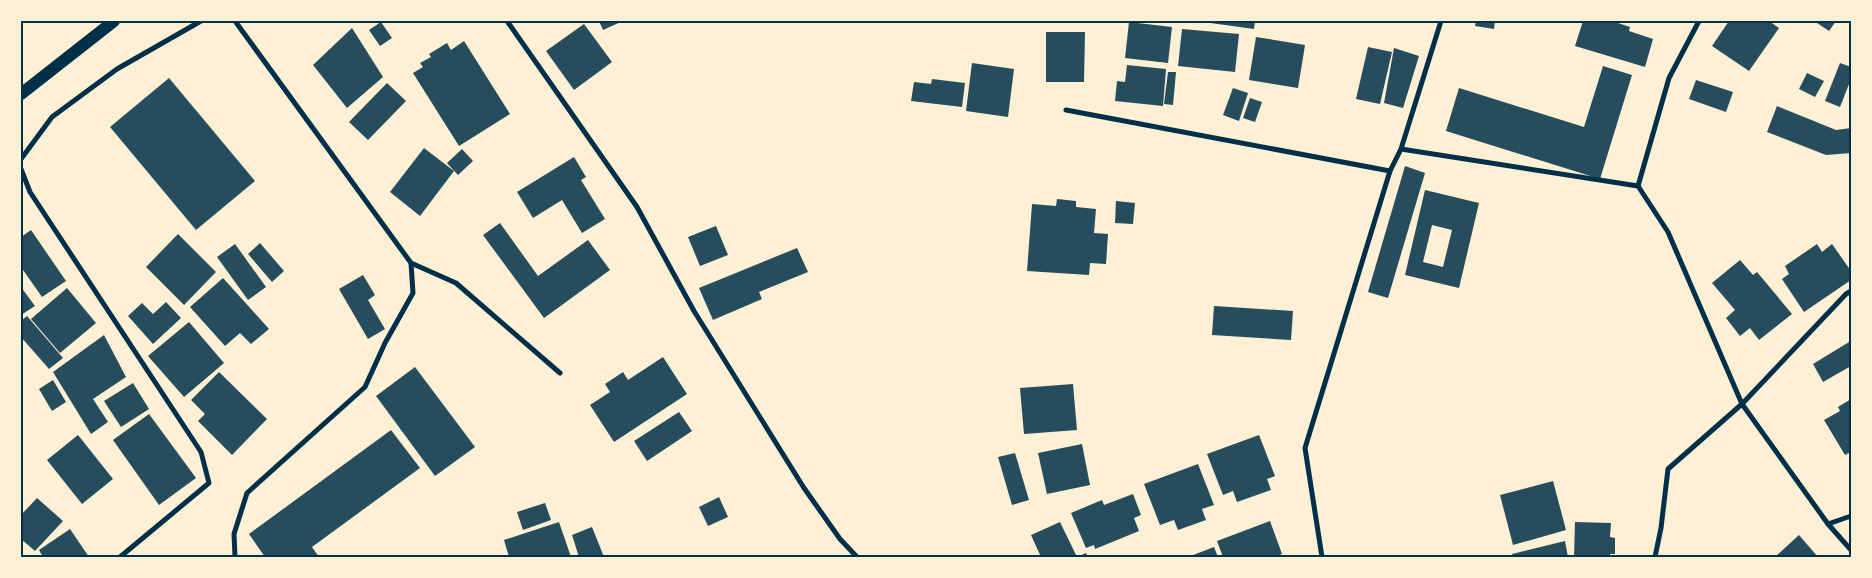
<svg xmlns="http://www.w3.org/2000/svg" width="1872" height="578" font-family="Cabin,sans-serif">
	<rect width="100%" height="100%" fill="#fdf0d5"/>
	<g fill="#264d5e" fill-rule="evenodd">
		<path d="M599,21H623L603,30Z"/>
		<path d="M1196,21H1255L1254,29Z"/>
		<path d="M1476,21H1495L1494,29L1475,26Z"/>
		<path d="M1583,21H1612L1630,27L1629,31L1653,39L1645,67L1575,46Z"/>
		<path d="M1729,21H1769L1779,28L1749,71L1712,46Z"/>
		<path d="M1814,21H1836L1829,31Z"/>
		<path d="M381,22L392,38L380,46L369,30Z"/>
		<path d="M1129,22L1172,27L1168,63L1125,58Z"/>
		<path d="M584,24L612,62L574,90L546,51Z"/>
		<path d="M352,28L383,77L347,108L313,65Z"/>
		<path d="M1182,29L1239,34L1235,72L1178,66Z"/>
		<path d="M1046,32H1085L1084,82H1046Z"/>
		<path d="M1256,37L1305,45L1298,88L1249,80Z"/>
		<path d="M464,41L510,114L459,146L413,73L423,67L420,63L431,57L429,54L447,43L451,50Z"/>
		<path d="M1368,47L1392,52L1380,104L1356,99Z"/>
		<path d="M1394,48L1419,56L1403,108L1384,103Z"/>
		<path d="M972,63L1014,69L1008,117L966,111Z"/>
		<path d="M1840,63L1851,67V79L1840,107L1825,101Z"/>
		<path d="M1127,65L1166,69L1163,106L1115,101L1117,81L1125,82Z"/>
		<path d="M1603,66L1632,75L1600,179L1446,131L1459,88L1584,127Z"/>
		<path d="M1168,72H1176L1173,105L1164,104Z"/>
		<path d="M1807,73L1824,81L1815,97L1799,89Z"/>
		<path d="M169,78L255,181L196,230L110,127Z"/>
		<path d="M932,79L965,83L962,107L911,101L914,82L931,84Z"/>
		<path d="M1696,80L1733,92L1726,112L1689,99Z"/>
		<path d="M387,83L406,101L368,140L349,122Z"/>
		<path d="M1233,88L1248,93L1239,121L1223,115Z"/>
		<path d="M1250,98L1262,102L1255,122L1243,118Z"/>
		<path d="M1777,106L1836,130L1851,128V153L1826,155L1767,132Z"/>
		<path d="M424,148L454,171L420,216L390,192Z"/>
		<path d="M462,149L473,161L458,175L447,163Z"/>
		<path d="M574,157L586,177L581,180L605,219L582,233L562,200L533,218L517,192Z"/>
		<path d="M1405,166L1425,173L1388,298L1368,292Z"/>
		<path d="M1425,190L1479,203L1459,288L1405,275ZM1432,225L1452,230L1443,267L1423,262Z"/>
		<path d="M1057,199L1076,201V207L1096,209L1094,233L1108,234L1106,264L1090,263L1089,275L1027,271L1032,204L1056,206Z"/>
		<path d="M1116,201L1135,203L1133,224L1115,223Z"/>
		<path d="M500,223L538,276L588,240L610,270L544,318L483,235Z"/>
		<path d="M716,226L728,255L700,266L688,237Z"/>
		<path d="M31,230L66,281L42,297L21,267V237Z"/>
		<path d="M178,234L216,272L184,305L146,267Z"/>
		<path d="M260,243L284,271L272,282L248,254Z"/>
		<path d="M235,244L266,287L248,300L217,257Z"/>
		<path d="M1817,244L1822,252L1832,244L1851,271V280L1804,312L1782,279L1789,274L1785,266Z"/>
		<path d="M797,248L808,272L759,292L762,299L713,320L699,288Z"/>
		<path d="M1740,260L1753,275L1757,272L1792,314L1759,340L1750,328L1740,336L1726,318L1735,310L1712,283Z"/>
		<path d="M363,275L375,295L368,300L385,329L368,339L339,289Z"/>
		<path d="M223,278L269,329L251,344L240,333L225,346L190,307Z"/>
		<path d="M21,287L35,306L21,315Z"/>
		<path d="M67,288L96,323L60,353L31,319Z"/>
		<path d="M166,302L181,318L153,344L128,316L142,303L153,314Z"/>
		<path d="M1214,306L1293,311L1291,340L1212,335Z"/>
		<path d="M27,316L63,358L49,369L21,337V321Z"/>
		<path d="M189,322L224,363L184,397L148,356Z"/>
		<path d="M104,335L126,377L93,399L108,422L91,434L53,372Z"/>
		<path d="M1849,342L1851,346V366L1823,382L1813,364Z"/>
		<path d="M663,357L687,394L614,442L590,405L610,392L605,384L623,372L628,380Z"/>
		<path d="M415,367L475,447L435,476L376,396Z"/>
		<path d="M219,372L267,419L232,455L198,421L205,414L191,400Z"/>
		<path d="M53,380L66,402L52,411L39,389Z"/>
		<path d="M133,383L149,409L121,427L104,401Z"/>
		<path d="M1073,384L1077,430L1024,434L1020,388Z"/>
		<path d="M1851,399V452L1845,455L1824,420L1840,411L1838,407Z"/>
		<path d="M679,412L692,431L647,461L634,441Z"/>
		<path d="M149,414L196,478L159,505L113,440Z"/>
		<path d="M391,430L420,468L312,547L319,557H265L249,534Z"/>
		<path d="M78,435L113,479L82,504L47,460Z"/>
		<path d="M1259,435L1275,476L1267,479L1271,490L1237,502L1233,491L1223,495L1207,454Z"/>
		<path d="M1082,444L1090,485L1047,494L1038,453Z"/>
		<path d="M1015,453L1029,500L1012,505L998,457Z"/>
		<path d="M1198,464L1214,505L1202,509L1206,520L1178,530L1174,520L1160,525L1144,484Z"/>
		<path d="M1553,481L1566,530L1513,545L1500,495Z"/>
		<path d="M1133,494L1141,515L1134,518L1139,531L1095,549L1094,545L1086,548L1071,513L1102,500L1104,505Z"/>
		<path d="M719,497L728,517L708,526L699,507Z"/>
		<path d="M37,498L63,521L35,551L21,539V515Z"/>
		<path d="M545,503L551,520L523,530L517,512Z"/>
		<path d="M1270,521L1282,554L1274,557H1223L1217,541Z"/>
		<path d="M559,522L571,557H509L504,540Z"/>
		<path d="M1060,522L1077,557L1086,553L1088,557H1041L1031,535Z"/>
		<path d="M1575,522L1611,523L1610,537L1615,538V554H1610V557H1574Z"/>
		<path d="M592,527L604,557H579L572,535Z"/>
		<path d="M70,529L89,557H43L39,550Z"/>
		<path d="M1799,535L1818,557H1775Z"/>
		<path d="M1565,541L1568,557H1512V554Z"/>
		<path d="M1214,547L1218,557H1188Z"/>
	</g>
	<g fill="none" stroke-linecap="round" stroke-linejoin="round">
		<g stroke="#003049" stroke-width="5">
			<path d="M235,21L411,263L413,293L385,343L365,387L247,493L234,534L235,557"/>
			<path d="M507,21L637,207L694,311L804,488L840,539L857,557"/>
			<path d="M1066,110L1390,171"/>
			<path d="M1401,149L1638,186L1668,232L1742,404L1828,524L1851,550"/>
			<path d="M21,159L52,117L117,69L201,21"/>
			<path d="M21,169L30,192L201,452L209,483L120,557"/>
			<path d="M1638,186L1669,78L1699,21"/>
			<path d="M411,263L456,283L560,373"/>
			<path d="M1828,524L1851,516"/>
			<path d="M1322,557L1305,448L1390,171L1401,149L1441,21"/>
			<path d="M1655,557L1661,528L1668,469L1742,404L1846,294L1851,291"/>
		</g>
		<path stroke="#003049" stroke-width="12" d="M21,94L114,21"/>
	</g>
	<rect width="1872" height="578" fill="none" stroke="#fdf0d5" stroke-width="45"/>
	<rect x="22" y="22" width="1828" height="534" fill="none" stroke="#003049" stroke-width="2"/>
</svg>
